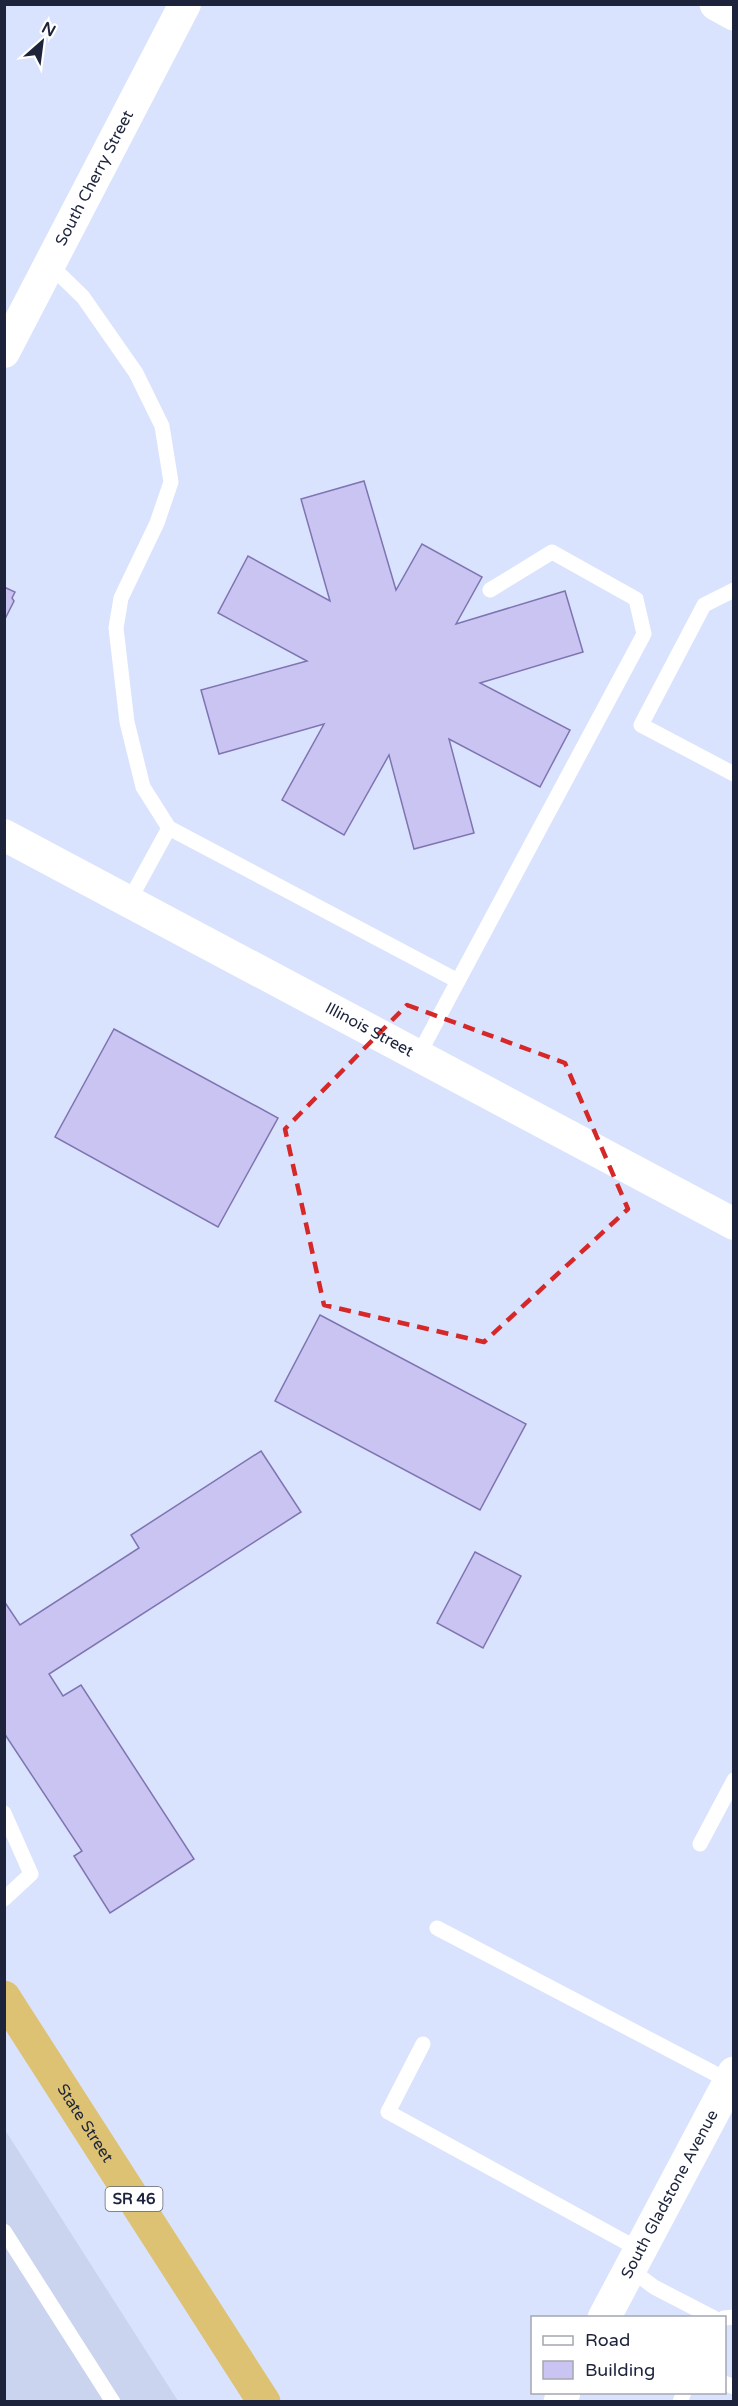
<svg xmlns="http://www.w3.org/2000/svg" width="738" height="2406" font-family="'Varela Round',sans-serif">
	<rect width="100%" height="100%" fill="#dae3fd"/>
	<path fill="#cad4ef" d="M5,2130L178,2401H5Z"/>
	<g fill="#cac4f3" stroke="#7e74b1" stroke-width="1.5">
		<path d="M364,481L396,590L422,544L482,577L456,624L565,591L583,652L480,683L570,730L540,787L449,739L474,833L414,849L389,755L344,835L282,800L324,724L219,754L201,690L307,661L218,613L248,556L330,601L301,499Z"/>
		<path d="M4,587L15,592L12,598L14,601L4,621Z"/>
		<path d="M114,1029L278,1118L218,1227L55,1137Z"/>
		<path d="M320,1315L526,1424L480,1510L275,1401Z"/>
		<path d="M261,1451L301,1512L49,1674L63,1696L81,1685L194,1859L110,1913L74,1856L82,1851L4,1733V1601L20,1625L139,1548L131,1535Z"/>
		<path d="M475,1552L521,1576L483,1648L437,1623Z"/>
	</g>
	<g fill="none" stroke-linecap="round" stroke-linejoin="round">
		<g stroke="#fff" stroke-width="15">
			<path d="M50,265L83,297L136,373L162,426L171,482L157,523L121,598L116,628L127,722L143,787L169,828L458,981L418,1056"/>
			<path d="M734,590L704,605L641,725L734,774"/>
			<path d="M129,901L169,828"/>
			<path d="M458,981L644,634L636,599L552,552L490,590"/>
			<path d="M4,1813L31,1874L4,1899"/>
			<path d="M700,1844L734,1780"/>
			<path d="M437,1928L729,2081"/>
			<path d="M423,2044L388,2112L640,2250"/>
			<path d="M4,2231L113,2402"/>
			<path d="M630,2269L654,2287L714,2318"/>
			<path d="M724,2318L734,2317"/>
			<path d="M724,2383L734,2387"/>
			<path d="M680,2402L684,2392"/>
		</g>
		<g stroke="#fff" stroke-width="32">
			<path id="s1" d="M4,352L185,4"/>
			<path id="s2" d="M4,835L734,1224"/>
		</g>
		<g stroke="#fff" stroke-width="33">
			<path d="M716,4L734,14"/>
			<path id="s3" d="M604,2318L734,2073"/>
			<path d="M560,2402L564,2392"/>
		</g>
		<path stroke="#dcc272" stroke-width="33" id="s4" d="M4,1997L264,2402"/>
	</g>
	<path fill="none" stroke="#d62828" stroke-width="4.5" stroke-dasharray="12 8" stroke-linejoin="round" d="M407,1005L565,1063L628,1209L484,1342L324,1305L285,1129Z"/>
	<g text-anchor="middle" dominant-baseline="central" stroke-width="4.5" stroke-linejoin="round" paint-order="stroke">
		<rect fill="#fff" stroke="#606576" stroke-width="1.5" x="105.5" y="2187" width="57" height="24" rx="4.5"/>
		<g font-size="15" font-weight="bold" fill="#1c233b">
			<text x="134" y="2199">SR 46</text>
		</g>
		<g font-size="16" fill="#1c233b" stroke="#fff">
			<text stroke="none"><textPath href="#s1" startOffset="196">South Cherry Street</textPath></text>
			<text stroke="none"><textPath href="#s2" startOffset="414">Illinois Street</textPath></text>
			<text stroke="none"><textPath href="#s4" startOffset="150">State Street</textPath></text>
			<text stroke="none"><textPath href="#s3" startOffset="140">South Gladstone Avenue</textPath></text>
		</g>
	</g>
	<rect width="738" height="2406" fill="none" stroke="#1c233b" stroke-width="12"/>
	<rect x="531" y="2316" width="195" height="78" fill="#ffffff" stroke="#a4a7b1" stroke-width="1.5"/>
	<rect x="543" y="2336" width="30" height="9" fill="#ffffff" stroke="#a4a7b1" stroke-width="1.5"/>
	<text x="585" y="2346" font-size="18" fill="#1c233b">Road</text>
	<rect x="543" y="2361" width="30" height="18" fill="#cac4f3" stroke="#a4a7b1" stroke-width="1.5"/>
	<text x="585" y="2376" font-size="18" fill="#1c233b">Building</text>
	<g transform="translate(42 42) rotate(28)" stroke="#ffffff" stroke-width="4.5" paint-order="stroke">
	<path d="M0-4.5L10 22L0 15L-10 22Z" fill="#1c233b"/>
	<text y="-9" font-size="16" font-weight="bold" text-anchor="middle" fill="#1c233b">N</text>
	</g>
</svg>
